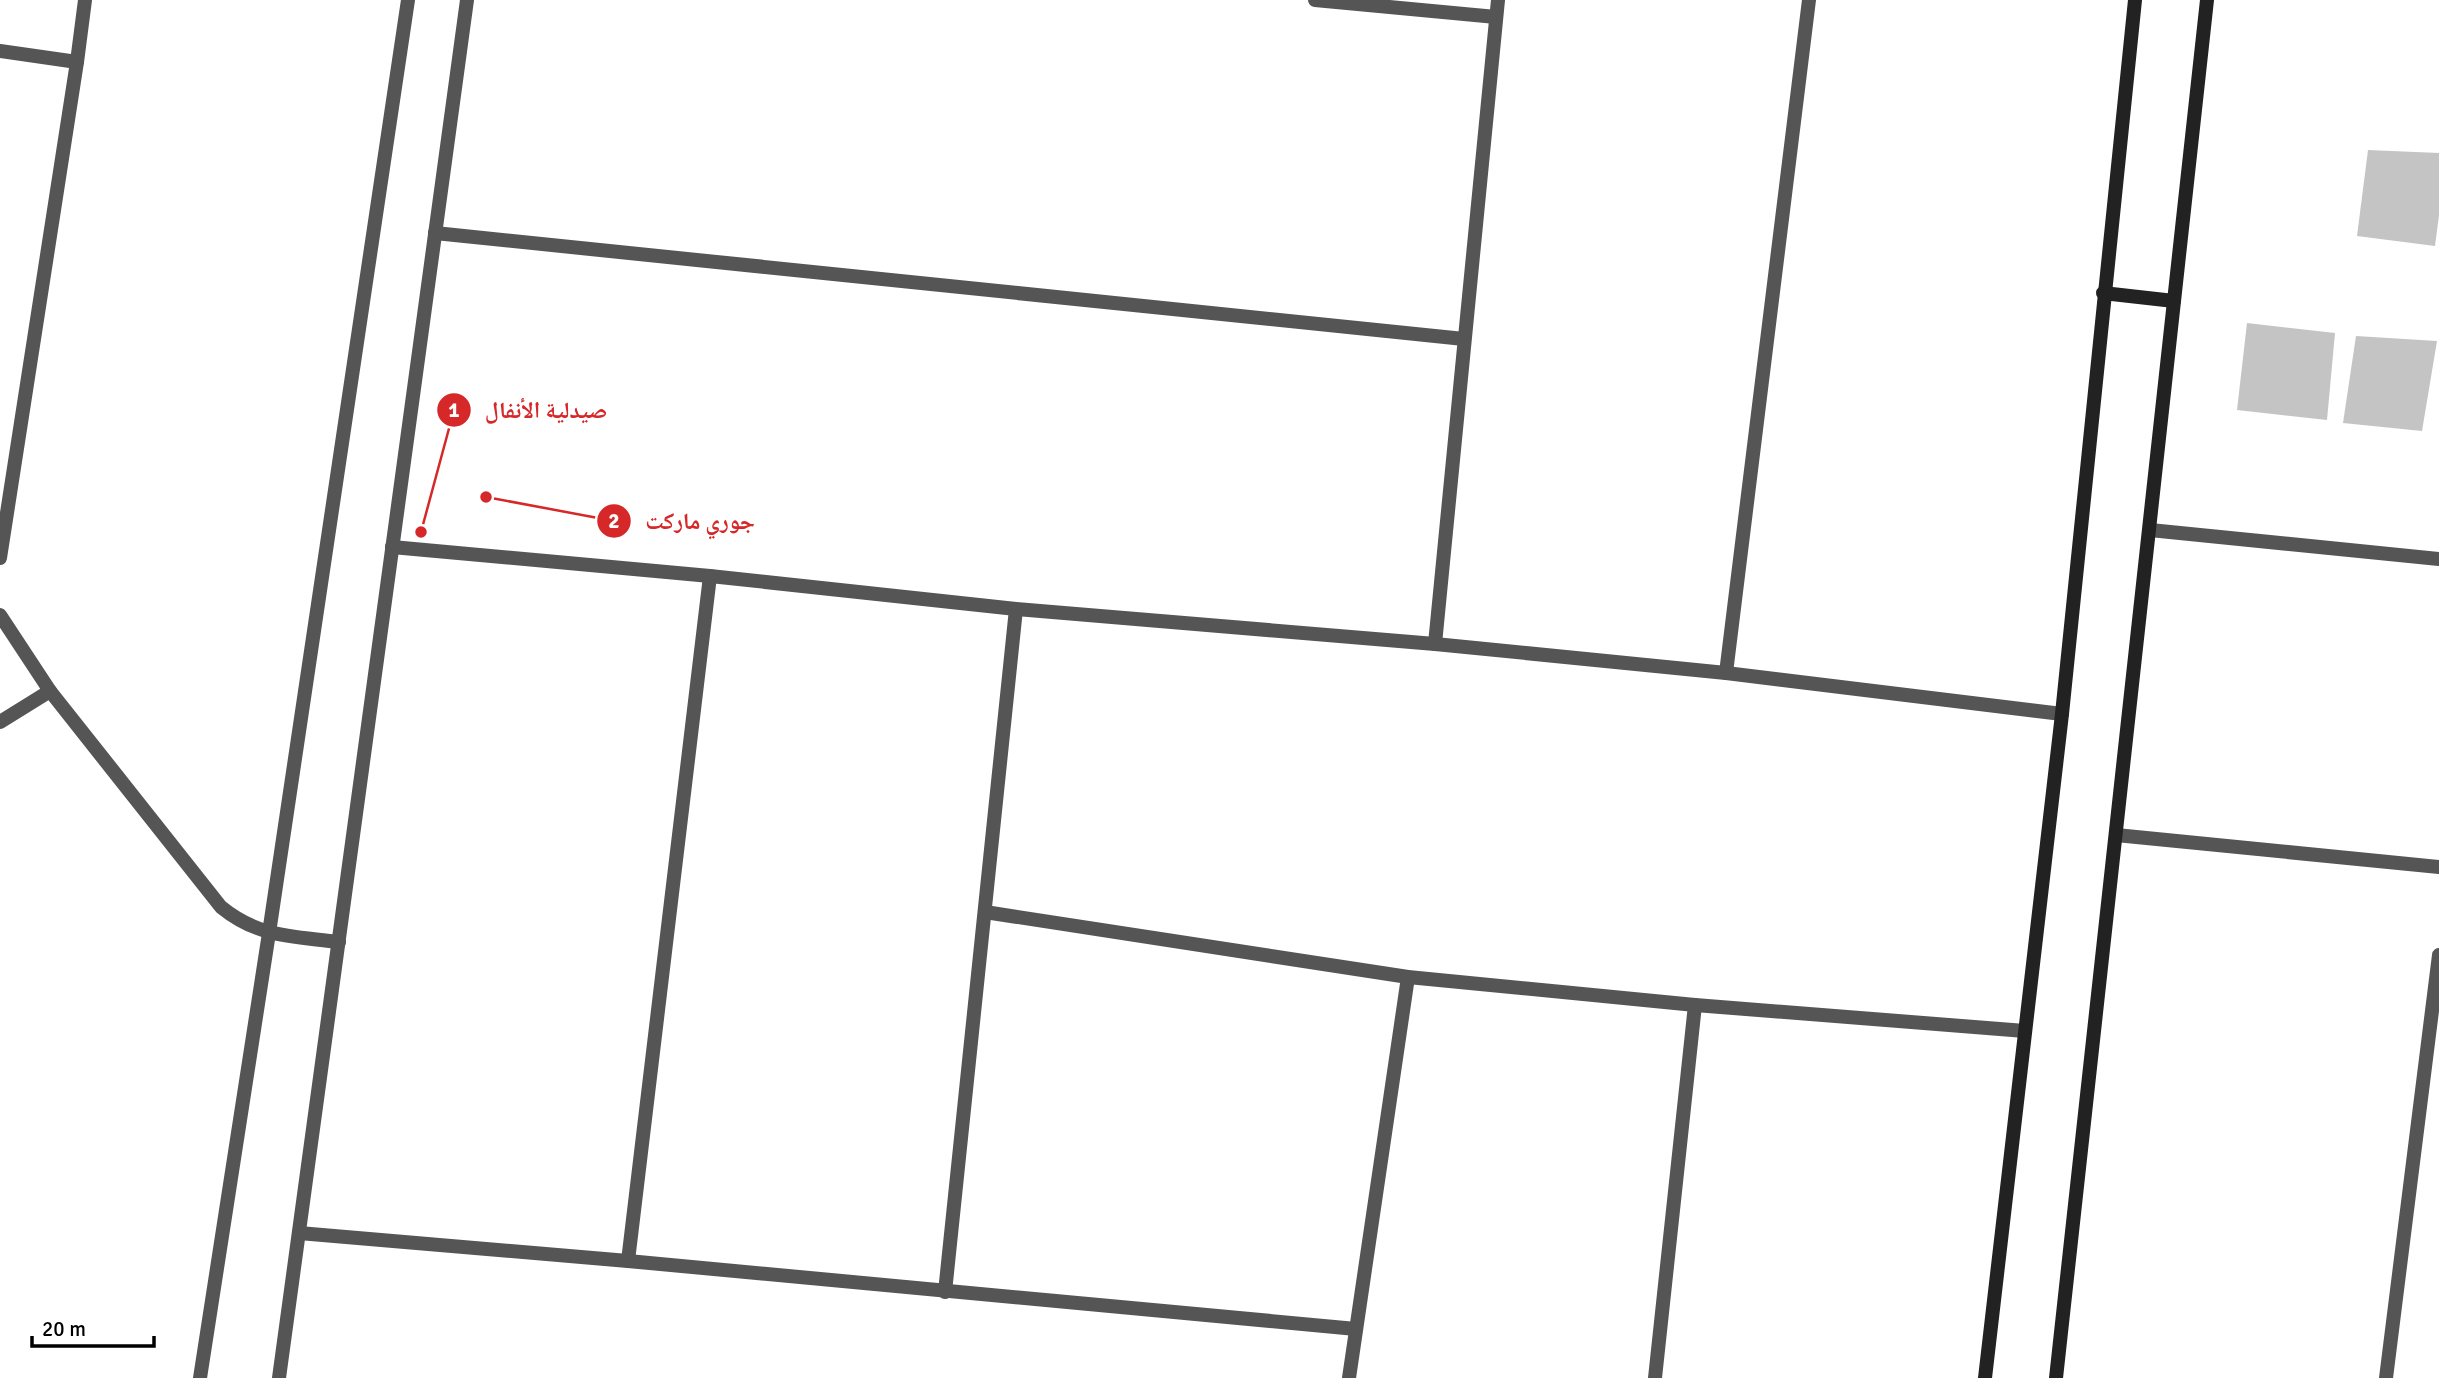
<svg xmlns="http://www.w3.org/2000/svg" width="2439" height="1378" font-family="Signika,'Noto Naskh Arabic',sans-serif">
	<rect width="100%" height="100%" fill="#fff"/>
	<g fill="#c4c4c4">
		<path d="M2368,150L2439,153V215L2435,246L2357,236Z"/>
		<path d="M2247,323L2335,333L2327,420L2237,410Z"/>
		<path d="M2356,336L2437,341L2422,431L2343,423Z"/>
	</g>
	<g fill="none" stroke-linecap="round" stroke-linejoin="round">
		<g stroke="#555" stroke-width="14">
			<path d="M1315,0L1496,17"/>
			<path d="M0,51L77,62"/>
			<path d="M435,233L1464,339"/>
			<path d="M2150,530L2439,559"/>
			<path d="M392,547L710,576L1016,609L1435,644L1726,673L2062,714"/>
			<path d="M0,558L77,62L85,0"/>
			<path d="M0,615L50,691L221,907C259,938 293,936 339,942"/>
			<path d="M1435,644L1498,0"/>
			<path d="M1726,673L1809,0"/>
			<path d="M0,722L50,691"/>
			<path d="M2116,835L2439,867"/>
			<path d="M985,912L1408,977L1695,1005L2025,1031"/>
			<path d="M299,1233L628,1261L1356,1329"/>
			<path d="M628,1261L710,576"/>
			<path d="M945,1292L1016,609"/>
			<path d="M1349,1378L1408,977"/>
			<path d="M1655,1378L1695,1005"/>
			<path d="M2386,1378L2439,955"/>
		</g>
		<g stroke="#555" stroke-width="14">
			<path d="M200,1378L269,933L408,0"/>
			<path d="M279,1378L467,0"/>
		</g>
		<g stroke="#222" stroke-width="14">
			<path d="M2103,293L2174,301"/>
			<path d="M1985,1378L2062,714L2135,0"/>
			<path d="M2056,1378L2207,0"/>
		</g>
	</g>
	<path fill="none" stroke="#d62828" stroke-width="2.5" d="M421 532L454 410M486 497L614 521"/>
	<g fill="#d62828" stroke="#fff" stroke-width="2.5">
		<circle cx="421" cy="532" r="7"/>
		<circle cx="486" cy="497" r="7"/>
		<circle cx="454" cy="410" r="18"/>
		<circle cx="614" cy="521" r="18"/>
	</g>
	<g font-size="21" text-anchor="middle" font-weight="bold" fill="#fff">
		<text x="454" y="417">1</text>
		<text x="614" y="528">2</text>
	</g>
	<g font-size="23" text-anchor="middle" font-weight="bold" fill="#d62828" stroke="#fff" stroke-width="5" stroke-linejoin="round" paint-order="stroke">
		<text x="546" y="418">صيدلية الأنفال</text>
		<text x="700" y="529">جوري ماركت</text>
	</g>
	<path d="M32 1336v10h122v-10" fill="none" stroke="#000000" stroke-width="3.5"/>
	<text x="42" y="1336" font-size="21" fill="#000000" stroke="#ffffff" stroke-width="5" paint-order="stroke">20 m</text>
</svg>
